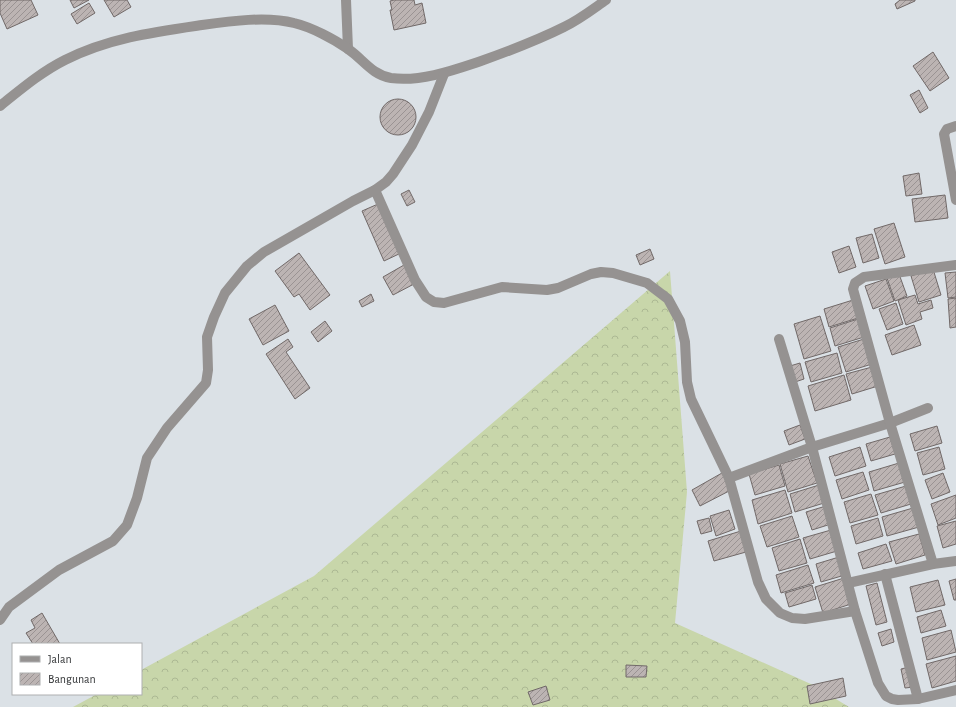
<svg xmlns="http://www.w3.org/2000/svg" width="956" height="707" font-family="'Alegreya Sans',sans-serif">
	<defs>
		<pattern id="forest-crowns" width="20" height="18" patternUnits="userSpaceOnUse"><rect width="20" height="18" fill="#c8d6aa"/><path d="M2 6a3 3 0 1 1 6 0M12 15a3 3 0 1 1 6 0" fill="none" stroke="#acb893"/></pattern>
		<pattern id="building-hatch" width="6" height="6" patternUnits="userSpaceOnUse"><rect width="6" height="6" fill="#bcb4b3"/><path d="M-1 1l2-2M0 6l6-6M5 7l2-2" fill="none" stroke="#9a9393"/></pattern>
	</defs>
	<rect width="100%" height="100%" fill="#dbe1e6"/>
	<path fill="url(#forest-crowns)" d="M670,271L687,492L675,623L813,685L849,707H73L97,694H141V670L314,576Z"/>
	<g fill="url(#building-hatch)" stroke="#716968">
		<path d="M0,0H31L38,15L7,29L0,13Z"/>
		<path d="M70,0H89L74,8Z"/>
		<path d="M104,0H127L131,7L114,17Z"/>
		<path d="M394,0H414L415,5L422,3L426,23L394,30L390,10H392L390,1Z"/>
		<path d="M900,0H915V1L897,9L895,4Z"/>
		<path d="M89,3L95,13L77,24L71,14Z"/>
		<path d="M933,52L949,78L930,91L913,66Z"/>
		<path d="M919,90L928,108L920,113L910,95Z"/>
		<circle cx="398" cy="117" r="18"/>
		<path d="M919,173L922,194L906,196L903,176Z"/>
		<path d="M409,190L415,202L407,206L401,194Z"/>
		<path d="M945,195L948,218L915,222L912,199Z"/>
		<path d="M378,204L401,253L384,261L362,211Z"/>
		<path d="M894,223L905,257L885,264L874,229Z"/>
		<path d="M872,234L879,258L863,263L856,238Z"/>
		<path d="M849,246L856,267L839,273L832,252Z"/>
		<path d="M650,249L654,259L640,265L636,255Z"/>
		<path d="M299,253L330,295L310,310L299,294L294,297L275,271Z"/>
		<path d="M404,265L414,284L393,295L383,277Z"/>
		<path d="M933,269L941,295L919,302L911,276Z"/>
		<path d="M956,272V297L948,298L945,273Z"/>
		<path d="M899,274L907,296L895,301L887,278Z"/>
		<path d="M886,279L894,301L873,309L865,286Z"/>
		<path d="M371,294L374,301L362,307L359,301Z"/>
		<path d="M915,295L918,304L931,300L933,308L920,312L922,319L906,325L898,300Z"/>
		<path d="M956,298V327L950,328L948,299Z"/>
		<path d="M853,300L858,318L829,327L824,309Z"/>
		<path d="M896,303L903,324L887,330L879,309Z"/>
		<path d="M275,305L289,331L263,345L249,319Z"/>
		<path d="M820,316L831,351L804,359L794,324Z"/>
		<path d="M858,319L864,337L835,346L830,328Z"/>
		<path d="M325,321L332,331L318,342L311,332Z"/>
		<path d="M914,325L921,345L892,355L885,335Z"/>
		<path d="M288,339L293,347L286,352L310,388L295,399L266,354Z"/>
		<path d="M864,339L872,364L846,372L838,347Z"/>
		<path d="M837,353L842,373L811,382L805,362Z"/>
		<path d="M800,363L804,379L795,382L790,366Z"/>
		<path d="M872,367L878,386L852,394L846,374Z"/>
		<path d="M844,375L851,400L815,411L808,386Z"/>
		<path d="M800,425L805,439L789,445L784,431Z"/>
		<path d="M937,426L942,443L915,451L910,434Z"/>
		<path d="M890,437L895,454L871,461L866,444Z"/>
		<path d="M860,447L866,466L835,476L829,457Z"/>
		<path d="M939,447L945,469L923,475L917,453Z"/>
		<path d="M808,456L817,483L788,492L780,464Z"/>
		<path d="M899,463L905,482L874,491L869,472Z"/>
		<path d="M779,465L785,486L755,495L749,474Z"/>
		<path d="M863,472L869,490L842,499L836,480Z"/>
		<path d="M722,473L731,490L700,506L692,490Z"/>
		<path d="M943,473L950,492L932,499L925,480Z"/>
		<path d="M819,485L824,503L795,512L790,494Z"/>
		<path d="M906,486L911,504L881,513L875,495Z"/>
		<path d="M785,490L792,513L758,524L752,500Z"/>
		<path d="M871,494L878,515L850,523L844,502Z"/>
		<path d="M956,495V518L938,525L931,504Z"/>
		<path d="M826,506L831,524L812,530L806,512Z"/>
		<path d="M913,508L919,527L887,536L882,517Z"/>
		<path d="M729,510L735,529L716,536L710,516Z"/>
		<path d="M792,516L799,537L767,547L760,526Z"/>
		<path d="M709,518L712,531L701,534L697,521Z"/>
		<path d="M878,518L883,536L856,544L851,526Z"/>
		<path d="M956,521V544L943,548L937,526Z"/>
		<path d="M831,530L837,551L810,559L803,538Z"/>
		<path d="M741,531L746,552L714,561L708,541Z"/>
		<path d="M919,534L925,555L896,564L889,542Z"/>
		<path d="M800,539L807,563L779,571L772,548Z"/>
		<path d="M886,544L892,561L863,569L858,553Z"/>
		<path d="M839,557L845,575L821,582L816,564Z"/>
		<path d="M808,565L814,583L781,593L776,575Z"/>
		<path d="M844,578L851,604L823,613L815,587Z"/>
		<path d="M956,579V600H954L949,581Z"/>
		<path d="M938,580L945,605L916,612L910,587Z"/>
		<path d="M877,583L887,622L876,625L866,586Z"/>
		<path d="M812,585L816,599L789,607L785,593Z"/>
		<path d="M941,610L946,626L921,633L917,617Z"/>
		<path d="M42,613L60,644H33L26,633L35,628L31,620Z"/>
		<path d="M891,629L894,642L882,646L878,633Z"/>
		<path d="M951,630L956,652L927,660L922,638Z"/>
		<path d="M956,656V681L932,688L926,664Z"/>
		<path d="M626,665L647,666L646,677H626Z"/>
		<path d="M909,667L914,687L905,688L901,669Z"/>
		<path d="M843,678L846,696L810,704L807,686Z"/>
		<path d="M546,686L550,700L533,705L528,692Z"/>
	</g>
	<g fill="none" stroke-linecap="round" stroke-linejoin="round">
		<g stroke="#959291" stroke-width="10">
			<path d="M346,0L348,49"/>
			<path d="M0,106C20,90 41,72 65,60C109,38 154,32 202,25C230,21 267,16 294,23C311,27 334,39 348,49C363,59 372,75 391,78C421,82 454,70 481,61C509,51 538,40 564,27C579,20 593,9 606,0"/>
			<path d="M956,126L947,129L944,134L956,200"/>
			<path d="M375,190L415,280L426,297L434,302L444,303L502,287L547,290L558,288L591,274L601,272L613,273L647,283L668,299L680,321L685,342L687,382L691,399L729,478"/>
			<path d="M779,339L812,447L729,478L758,582L766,599L780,613L792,618L805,619L855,611"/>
			<path d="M928,408L890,423L812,447L855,611L878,683L886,696L892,699L898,700L918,699L956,690"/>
			<path d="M933,564L890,423L853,289L855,283L864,277L956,265"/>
			<path d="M885,574L918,699"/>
			<path d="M848,583L933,564L956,561"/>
			<path d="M0,620L9,607L59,570L113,541L127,525L137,498L147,458L167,428L206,383L208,370L207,337L214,317L225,293L247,266L264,252L353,201L375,190L386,182L393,174L412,145L429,112L444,74"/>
		</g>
	</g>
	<rect x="12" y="643" width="130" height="52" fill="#ffffff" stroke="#aeafb0"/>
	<rect x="20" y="656" width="20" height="6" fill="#959291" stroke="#aeafb0"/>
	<text x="48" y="663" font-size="12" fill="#353739">Jalan</text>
	<rect x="20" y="673" width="20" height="12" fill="url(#building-hatch)" stroke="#aeafb0"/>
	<text x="48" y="683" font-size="12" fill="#353739">Bangunan</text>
</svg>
